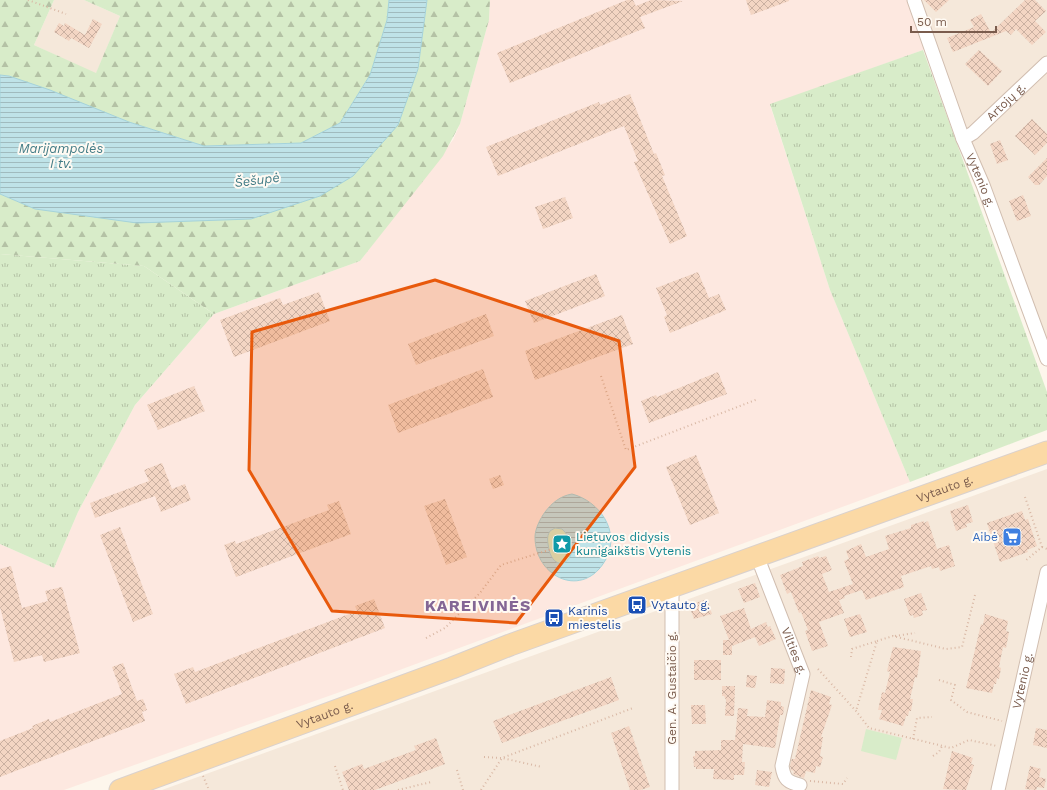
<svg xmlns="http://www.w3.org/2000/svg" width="1047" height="790" font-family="'Work Sans',sans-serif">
	<defs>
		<pattern id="grass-tufts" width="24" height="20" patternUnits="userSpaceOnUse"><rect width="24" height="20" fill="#d8ecc9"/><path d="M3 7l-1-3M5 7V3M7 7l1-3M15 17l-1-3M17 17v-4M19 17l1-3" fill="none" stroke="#b4c2a5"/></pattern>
		<pattern id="forest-firs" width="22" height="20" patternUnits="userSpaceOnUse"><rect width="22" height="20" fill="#d8ecc9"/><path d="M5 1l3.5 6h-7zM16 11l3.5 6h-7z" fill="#b4c2a5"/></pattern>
		<pattern id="water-rules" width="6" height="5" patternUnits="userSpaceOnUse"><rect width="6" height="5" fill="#bfe3e8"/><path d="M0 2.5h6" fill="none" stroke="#a0bbbe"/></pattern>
		<pattern id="building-cross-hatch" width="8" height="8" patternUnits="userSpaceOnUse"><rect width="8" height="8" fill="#f3d5c3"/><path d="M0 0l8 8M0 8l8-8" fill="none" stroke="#cab0a1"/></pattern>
	</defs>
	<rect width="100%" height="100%" fill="#fdf6ec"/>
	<g fill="#f5e8da">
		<path d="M54,0H84L120,16L96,74L34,45Z"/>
		<path d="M914,0H1047V359Z"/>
		<path d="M1047,469V790H162Z"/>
	</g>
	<path fill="#fde8e0" d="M490,0H914L930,43L923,50L770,105L830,290L910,482L340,692L64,790H0V544L54,568L78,512L135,405L214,314L360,261L453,140L460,124L489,20Z"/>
	<g fill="url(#grass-tufts)">
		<path d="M923,50L1047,392V430L910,482L830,290L770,104Z"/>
		<path d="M0,254L144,266L214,314L135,405L78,512L54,568L0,544Z"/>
		<path d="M555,528L562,529C587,554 557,580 549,550C548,543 546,537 550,531Z"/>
	</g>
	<g fill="url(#forest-firs)">
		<path d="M0,0H54L34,45L96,73L120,16L84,0H389L387,20L370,75L340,123L301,143L204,146L129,122L9,76L0,75Z"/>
		<path d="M427,0H490L489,20L460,124L443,156L360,261L214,314L144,266L0,254V194L35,209L251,219L418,69Z"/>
	</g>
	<path fill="#d8ecc9" d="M866,729L902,738L896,760L861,751Z"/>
	<g fill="url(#water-rules)" stroke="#a5d3da" fill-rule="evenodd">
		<path d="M389,0H427L418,69L398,125L353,176L320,196L251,219L137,223L35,209L0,194V75L9,76L50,90L129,122L204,146L301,143L340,123L370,75L387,20Z"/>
		<path d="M572,494C599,501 621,531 606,559C584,600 535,578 535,537C535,529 540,519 545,512C552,503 560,496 572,494ZM555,528L562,529C587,553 557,580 549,550C548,543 546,537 550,531Z"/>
	</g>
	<g fill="url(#building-cross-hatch)">
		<path d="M627,0H633L636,6L651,0L683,1L640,17L645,28L510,83L497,53Z"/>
		<path d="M746,0H789V1L751,15Z"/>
		<path d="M924,0H949L936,12Z"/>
		<path d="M1025,0H1035L1046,11L1035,21L1046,32L1032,45L1016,29L1011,35L1006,31L953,52L947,38L974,27L970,20L981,14L991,33Z"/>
		<path d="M93,19L102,24L89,48L71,38L69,41L54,32L59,23L64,26L65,23L85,35Z"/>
		<path d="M979,50L1002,71L988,86L965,64Z"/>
		<path d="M630,94L654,154L656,153L665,175L662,176L687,236L670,244L634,162L638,161L624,126L498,176L486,147L599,102L600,105Z"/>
		<path d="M1032,119L1047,134V143L1035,155L1015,136Z"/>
		<path d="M1000,140L1008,160L997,164L990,144Z"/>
		<path d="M1047,158V176L1039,185H1035L1028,177Z"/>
		<path d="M1023,195L1031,216L1017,221L1009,201Z"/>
		<path d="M565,197L573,218L543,229L535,207Z"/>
		<path d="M698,272L709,298L719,294L726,310L670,333L664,317L667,315L656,288Z"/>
		<path d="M596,274L605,296L534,323L525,301Z"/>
		<path d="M319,292L330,321L234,357L220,320L280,298L283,305Z"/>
		<path d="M486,314L494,336L416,365L408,344Z"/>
		<path d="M622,315L633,344L535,380L525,351Z"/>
		<path d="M483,369L493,397L398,433L388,405Z"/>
		<path d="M718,372L727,394L649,423L641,401L656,395L657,397Z"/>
		<path d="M194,386L205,411L158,430L147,405Z"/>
		<path d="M696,455L719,513L690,525L666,467Z"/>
		<path d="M162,463L172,489L185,484L191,500L161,512L155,496L95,518L90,503L149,481L144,470Z"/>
		<path d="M500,475L504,485L493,489L489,479Z"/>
		<path d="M445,499L467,557L446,565L424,506Z"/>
		<path d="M339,501L351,534L236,577L224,545L235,541L236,544L329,510L327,505Z"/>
		<path d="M968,505L973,522L966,524L967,527L956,531L950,511Z"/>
		<path d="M1022,511L1025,520L1028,519L1037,546L1027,550L1028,552L1000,562L987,523Z"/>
		<path d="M924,521V523L928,521L937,549L949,545L955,566L940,571L939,567L932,569L931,566L901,576L904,587L866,600L862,590L844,596L845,598L839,600L844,613L819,622L828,646L812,651L805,631L808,630L801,612L799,613L791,592L787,594L780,575L803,566L802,562L818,556L819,558L826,556L832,570L822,574L829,592L853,584L844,561L849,559L846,551L861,544L866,557L889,549L885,536L911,528V525Z"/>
		<path d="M120,527L153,614L133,622L100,535Z"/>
		<path d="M11,566L22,608L48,601L45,591L62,587L80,653L44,662L42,655L14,662L0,607V569Z"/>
		<path d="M755,583L760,597L744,603L738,589Z"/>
		<path d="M921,593L927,610L922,611L923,615L914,618L913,615L910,616L904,599Z"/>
		<path d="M374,599L385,628L186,704L174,674L193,667L195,672L357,611L355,606Z"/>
		<path d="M707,599L712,614L694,619L689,605Z"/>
		<path d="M744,608L751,629L766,622L768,627L770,626L776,639L759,646L755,637L732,646V655H723V640H729L720,616Z"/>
		<path d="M860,614L867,632L850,637L844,619Z"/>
		<path d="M985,614L1008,621L1006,631L1009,632L1006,648L1003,647L999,667L1001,668L999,679L997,678L996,684H994L992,693L966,688L981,624L983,625Z"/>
		<path d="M893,647L921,651L917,678L915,677L910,699H913L911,711H909L908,716H906L903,726L879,719L882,710H878L882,692L885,693L890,672L887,671Z"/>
		<rect x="694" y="660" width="27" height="20"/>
		<path d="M123,663L137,701L143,699L147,710L142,712L145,721L0,777V741L33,728L32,726L49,719L50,722L122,694L112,667Z"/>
		<path d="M771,668L785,669L784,684L770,683Z"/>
		<path d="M747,675L757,676L755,688L746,687Z"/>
		<path d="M611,677L619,700L502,743L493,721Z"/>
		<path d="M722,686H735L734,716H725L726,700L724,696H722Z"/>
		<path d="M811,690L831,697L829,704L832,705L821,737H823L820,756L823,757L820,767L816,766L815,773L806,771L804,778L793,774L794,771L791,770L790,766L792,759H795Z"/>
		<path d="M767,700L781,702V706L784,707L783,715H780L775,748L743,744L742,762H745L744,775H734V780L713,779L714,769H696V767H694L693,756H695V751L721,750V740H735L738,708L748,709L747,716L765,717Z"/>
		<path d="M691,705H705L706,724H692Z"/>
		<path d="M629,726L650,787L640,790H630L611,733Z"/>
		<path d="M1036,728L1047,730V748L1033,745Z"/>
		<path d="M436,738L445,764L375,790H349L342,772L362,764L364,769L416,750L414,746Z"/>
		<path d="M952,751L973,758L971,764L974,765L966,790L943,789Z"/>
		<path d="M1030,766L1041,769L1039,777L1046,779L1044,788L1037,787L1036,790L1025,789Z"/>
		<path d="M757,770L772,772L769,787L755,785Z"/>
	</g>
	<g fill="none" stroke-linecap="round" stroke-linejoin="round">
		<g stroke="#d1beb0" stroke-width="15">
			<g id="minor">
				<path id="s1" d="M914,0L963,139L983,185L1047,359"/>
				<path id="s2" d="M963,139L973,133L1047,63"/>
				<path id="s3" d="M757,556L803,674L782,766C784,779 787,782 800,785"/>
				<path d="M672,586V790"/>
				<path id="s4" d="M998,790L1047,572"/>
			</g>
		</g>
		<g stroke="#dad1cd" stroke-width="23">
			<g id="primary">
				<path id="s5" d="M120,790L452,668L510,645L1047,452"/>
			</g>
		</g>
		<g stroke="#d9b8a5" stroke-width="2" stroke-dasharray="1 3" stroke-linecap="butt">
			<path d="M28,0L66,14"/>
			<path d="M601,376L626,450L758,399"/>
			<path d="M1025,497L1042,547L1025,561"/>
			<path d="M1042,547L1047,549"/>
			<path d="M895,636L915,633"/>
			<path d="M426,638L445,628L480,593L501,565L552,549"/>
			<path d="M877,641L893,636L946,649L962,647L975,595"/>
			<path d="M851,657L852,649L877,641L856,711"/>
			<path d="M818,669L856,711L869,728L951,748L969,740L997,746"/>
			<path d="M939,680L955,685L951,700L967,712L1002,721"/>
			<path d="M913,739L917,718L932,717"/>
			<path d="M933,756L939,752L942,746"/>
			<path d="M484,757L502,758L633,708"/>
			<path d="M335,766L343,790"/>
			<path d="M457,770L463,790"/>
			<path d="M203,776L209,790"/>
			<path d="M810,781L843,784L847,778"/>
			<path d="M398,790L431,782"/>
			<path d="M481,790L502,758L542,767"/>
		</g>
		<use href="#minor" stroke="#fff" stroke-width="13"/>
		<use href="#primary" stroke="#fbd9a5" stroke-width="21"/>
	</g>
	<path fill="#e8590c" fill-opacity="0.2" stroke="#e8590c" stroke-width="3" stroke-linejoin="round" d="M435,280L619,341L635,467L516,623L332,611L249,470L252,332Z"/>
	<defs>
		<g id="supermarket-square" transform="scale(1)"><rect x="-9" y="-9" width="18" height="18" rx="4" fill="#3f7fe0" stroke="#fffaf3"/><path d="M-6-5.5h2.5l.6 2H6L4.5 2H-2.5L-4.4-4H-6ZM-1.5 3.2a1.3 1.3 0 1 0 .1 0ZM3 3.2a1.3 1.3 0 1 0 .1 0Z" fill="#fff"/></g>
		<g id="sight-square" transform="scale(1)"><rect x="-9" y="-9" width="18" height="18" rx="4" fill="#0f9aa8" stroke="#fffaf3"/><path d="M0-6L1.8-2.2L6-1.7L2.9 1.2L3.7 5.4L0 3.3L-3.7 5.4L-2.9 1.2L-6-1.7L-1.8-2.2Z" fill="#fff"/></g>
		<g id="bus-square" transform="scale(1)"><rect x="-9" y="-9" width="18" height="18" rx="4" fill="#1a4fb4" stroke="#fffaf3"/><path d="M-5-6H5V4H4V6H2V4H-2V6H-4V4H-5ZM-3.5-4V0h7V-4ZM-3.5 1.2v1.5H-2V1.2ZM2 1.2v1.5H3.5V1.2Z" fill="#fff"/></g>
	</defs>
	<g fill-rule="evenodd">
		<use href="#supermarket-square" x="1012" y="537"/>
		<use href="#sight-square" x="562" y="544"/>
		<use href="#bus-square" x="637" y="605"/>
		<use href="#bus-square" x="554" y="618"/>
	</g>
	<g text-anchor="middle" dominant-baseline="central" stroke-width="4" stroke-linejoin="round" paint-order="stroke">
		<g font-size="12" fill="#7a5c4d" stroke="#fffaf3">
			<text stroke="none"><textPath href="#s2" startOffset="57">Artojų g.</textPath></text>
			<text stroke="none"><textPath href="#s1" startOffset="192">Vytenio g.</textPath></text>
			<text stroke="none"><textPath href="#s5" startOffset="878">Vytauto g.</textPath></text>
			<text stroke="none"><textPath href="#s3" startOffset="102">Vilties g.</textPath></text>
			<text stroke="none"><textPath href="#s4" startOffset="112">Vytenio g.</textPath></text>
			<text transform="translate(672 688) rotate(-90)">Gen. A. Gustaičio g.</text>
			<text stroke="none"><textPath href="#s5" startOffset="218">Vytauto g.</textPath></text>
		</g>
		<g font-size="12" fill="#0d838f" stroke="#fffaf3" text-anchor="start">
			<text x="576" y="537">Lietuvos didysis<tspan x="576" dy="14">kunigaikštis Vytenis</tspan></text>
		</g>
		<g font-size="12" fill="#366cbe" stroke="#fffaf3" text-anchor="end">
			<text x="998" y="537">Aibė</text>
		</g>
		<g font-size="12" fill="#164399" stroke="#fffaf3" text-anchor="start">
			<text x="651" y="605">Vytauto g.</text>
			<text x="568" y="611">Karinis<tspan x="568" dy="14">miestelis</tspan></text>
		</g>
		<g font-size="13" font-style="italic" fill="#437c86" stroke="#fffaf3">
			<text x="61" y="148">Marijampolės<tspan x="61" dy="15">I tv.</tspan></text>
			<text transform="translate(257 180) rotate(-7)">Šešupė</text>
		</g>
		<g font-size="16" font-weight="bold" letter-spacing="1" fill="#846695" stroke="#fffaf3">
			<text x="478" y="605">KAREIVINĖS</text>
		</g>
	</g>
	<path d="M911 26v6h85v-6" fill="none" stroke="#7a5c4d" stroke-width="2"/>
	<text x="917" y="26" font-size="12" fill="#7a5c4d" stroke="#fffaf3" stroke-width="3" paint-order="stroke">50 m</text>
</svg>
